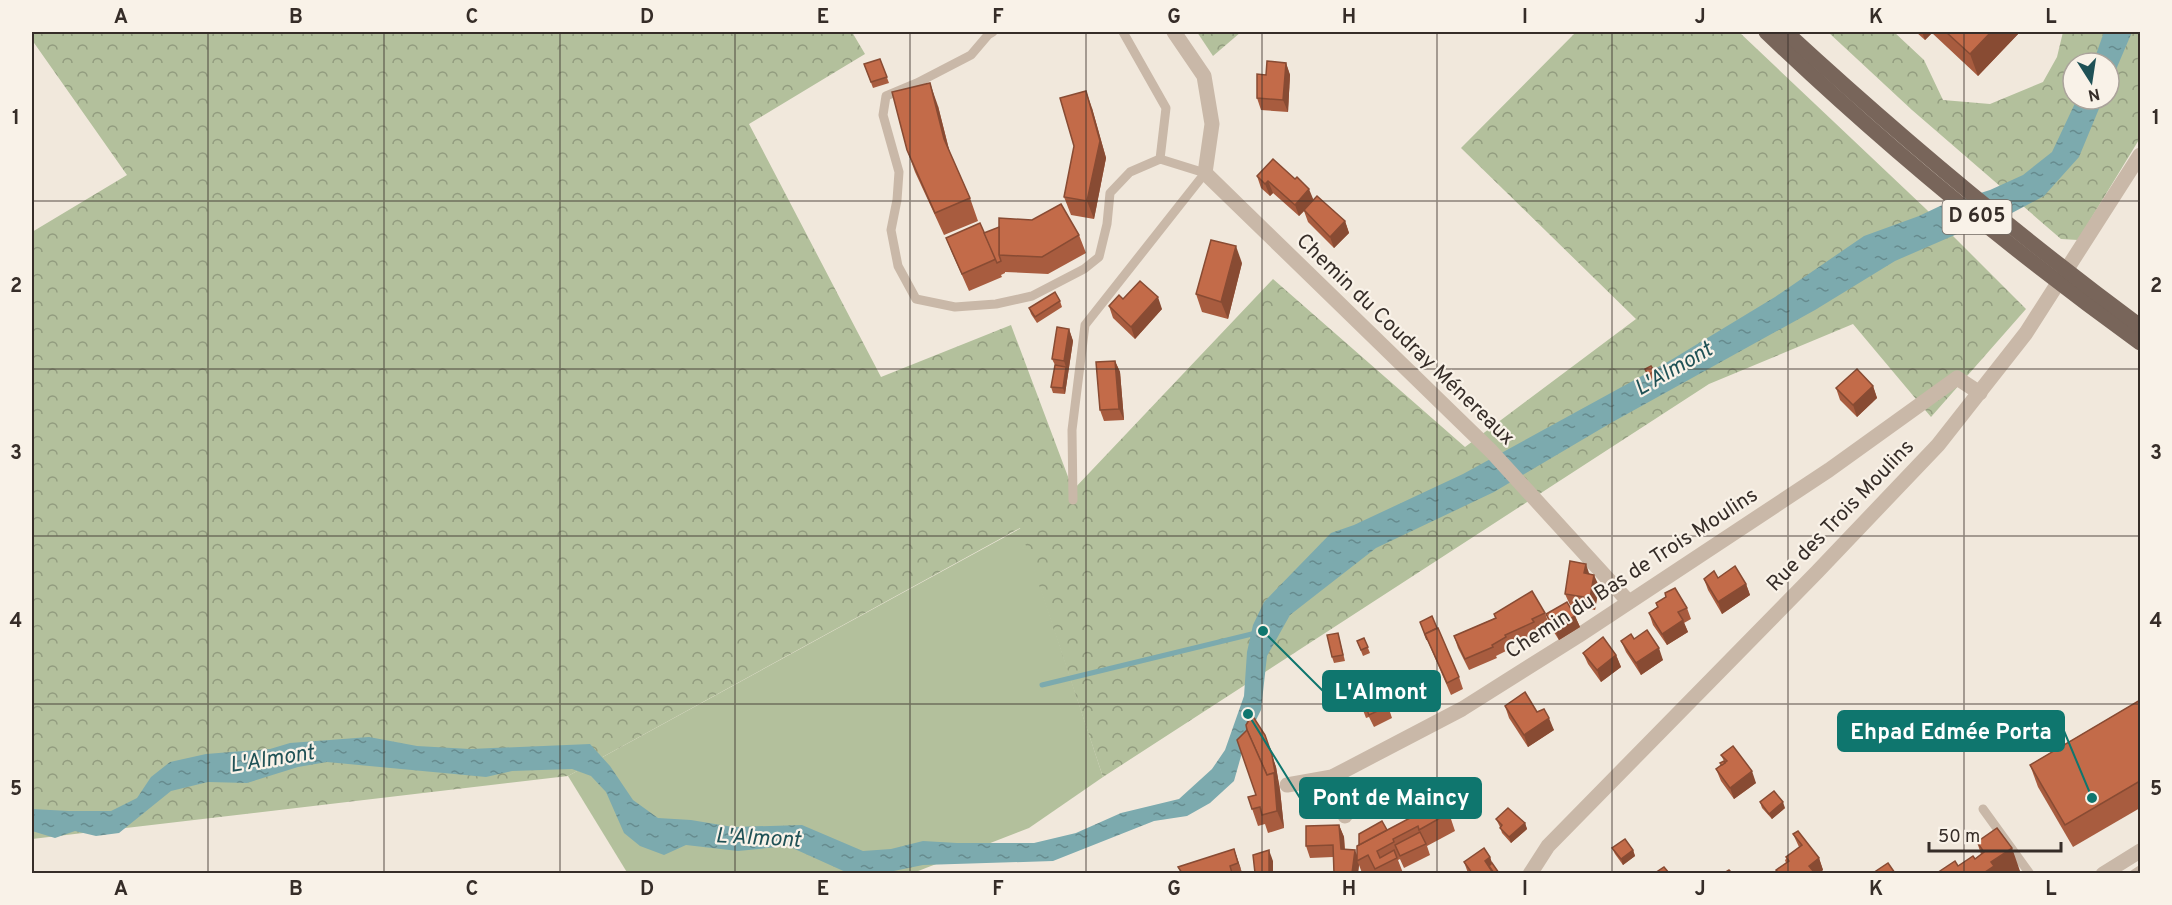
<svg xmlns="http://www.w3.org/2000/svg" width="2172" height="905" font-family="Overpass,sans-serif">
	<defs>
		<pattern id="forest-crowns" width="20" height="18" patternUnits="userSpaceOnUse" patternTransform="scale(1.5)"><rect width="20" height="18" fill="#b3c09c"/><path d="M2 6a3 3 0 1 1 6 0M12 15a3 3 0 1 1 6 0" fill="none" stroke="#929c7f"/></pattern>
		<pattern id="water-ripples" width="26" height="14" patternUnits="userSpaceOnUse" patternTransform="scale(1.5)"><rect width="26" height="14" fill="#7caaae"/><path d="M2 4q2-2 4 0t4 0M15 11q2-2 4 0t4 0" fill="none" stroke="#668b8e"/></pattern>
	</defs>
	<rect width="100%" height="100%" fill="#f1e8dc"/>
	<path fill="#b3c09c" d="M1021,528L1103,777L1029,828L913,873L628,874L568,776Z"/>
	<g fill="url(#forest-crowns)" fill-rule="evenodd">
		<path d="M32,32H852L865,54L749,124L881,377L1011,325L1073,490L1273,279L1465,447L1636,319L1461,148L1576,32H1739L1926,209L2026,309L1931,417L1853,324L1709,384L1103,777L1020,528L568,776L32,839V232L127,175L32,40Z"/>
		<path d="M1197,32H1241L1213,56Z"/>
		<path d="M1828,32H1894L1924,60L1943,100L1990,104L2043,82L2057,57L2063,32H2140V138L2078,240L2061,239L1912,110ZM2073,63H2109V99H2073Z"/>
	</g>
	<g fill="url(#water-ripples)">
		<path d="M2104,32H2132L2109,86V63H2093Z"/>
		<path d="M2077,99H2103L2079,157L2044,196L1980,230L1964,231L1895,261L1815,310L1609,424L1494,492L1376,548L1290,615L1267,656L1261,710L1245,742L1234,781L1210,803L1187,816L1154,821L1053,861L923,865L884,873L850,874L788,846L738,851L686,845L664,855L640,846L624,833L606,792L591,776L572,769L512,771L486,777L327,762L298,767L247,783L208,782L171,791L119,833L96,836L75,831L55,838L32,831V809L69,811H111L137,798L151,777L170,762L206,754L270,749L290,743L369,737L417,746L470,749L590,744L610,766L633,800L658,818L691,820L733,827L802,825L863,851L891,849L923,841L957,843H1034L1076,833L1121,813L1179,799L1212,769L1225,750L1244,696L1247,652L1253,625L1264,602L1331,533L1354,525L1463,474L1671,360L1775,297L1864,236L1919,216L1940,206L1990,190L2023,175L2052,152Z"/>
	</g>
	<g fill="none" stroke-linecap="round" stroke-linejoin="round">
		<path stroke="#7caaae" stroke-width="5" d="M1042,685L1256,633"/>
		<g stroke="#c9b8a8" stroke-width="9">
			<path d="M993,32L988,35L971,55L917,83L886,96L883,115L899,172L897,200L891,230L898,266L916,299L955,307L996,304L1032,296L1084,269L1099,257L1107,224L1110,193L1130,172L1160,159L1205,173L1085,325L1072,430L1073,500"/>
			<path d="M1123,32L1166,108L1160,159"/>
			<path d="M1983,809L2030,874"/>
			<path d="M2134,874L2140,870"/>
		</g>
		<g stroke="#c9b8a8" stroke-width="15">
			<path d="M1174,32L1204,76L1212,124L1205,173L1491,451L1628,601"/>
			<path d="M1332,777L1345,816"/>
			<path d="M1287,785L1332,777L1462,709L1578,636L1829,470L1957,378L1980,393"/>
			<path d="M1530,874L1548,846L1817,572L1938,445L2026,333L2140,155"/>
			<path d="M2103,874L2140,851"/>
		</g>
		<g stroke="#78655a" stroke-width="15">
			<path d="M1766,32C1883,144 2009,248 2140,343"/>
			<path d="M1786,32C1899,136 2017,235 2140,326"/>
		</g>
	</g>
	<g fill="#a85c3f">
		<path d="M1916,32H2020L1978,76L1932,33L1925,40Z"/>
		<path d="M880,59L889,83L873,88L864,64Z"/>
		<path d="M1286,63L1290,75L1288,112L1261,110L1257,98Z"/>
		<path d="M938,106L950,153L970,198L978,221L944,235L915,172L907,150Z"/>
		<path d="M1092,108L1106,158L1094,219L1071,215L1064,197Z"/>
		<path d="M1257,176L1313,200L1345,221L1349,233L1334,248L1308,222L1304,211L1299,216L1273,193L1270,196L1261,188Z"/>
		<path d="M984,233L1079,235L1086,253L1048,274L1005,272V273L1001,275L1002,277L969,291L953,255L946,238Z"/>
		<path d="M1242,263L1228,319L1202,312L1196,294Z"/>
		<path d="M1123,299L1162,309L1135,339L1113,318L1109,306Z"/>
		<path d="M1060,301L1062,307L1037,323L1031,314L1029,308Z"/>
		<path d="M1069,329L1073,341L1065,394L1053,393L1051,387L1055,365L1052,359Z"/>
		<path d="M1115,361L1120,372L1124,420L1104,421L1100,410Z"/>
		<path d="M1645,369L1654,371L1656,377L1650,381Z"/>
		<path d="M1873,386L1877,398L1857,417L1840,400L1836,388Z"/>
		<path d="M1589,573L1599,586L1595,610L1570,605L1565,594Z"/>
		<path d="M1704,579L1746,584L1750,595L1722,614L1708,590Z"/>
		<path d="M1665,593L1687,608L1691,619L1684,623L1688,632L1667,645L1653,625L1649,613L1657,607L1656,603L1666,597Z"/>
		<path d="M1545,613L1549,624L1537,631L1538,634L1509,646L1510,649L1496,656L1497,658L1469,670L1458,648L1454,636L1495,618L1494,614Z"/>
		<path d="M1546,614L1575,616L1580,627L1559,640L1550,626Z"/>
		<path d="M1422,628L1459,677L1463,689L1451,695Z"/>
		<path d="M1338,633L1345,661L1334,663L1332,657Z"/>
		<path d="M1364,638L1370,653L1363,656L1357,641Z"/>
		<path d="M1634,639L1663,660L1641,675L1626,652L1621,641Z"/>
		<path d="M1583,653L1616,655L1621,667L1601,682L1588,664Z"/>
		<path d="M1358,697L1379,698L1388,706L1392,718L1374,727L1369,717L1366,718Z"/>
		<path d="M2140,700V808L2073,847L2038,787L2030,765Z"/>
		<path d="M1505,706L1537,712L1554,730L1528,747L1509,718Z"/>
		<path d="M1265,735L1276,767L1280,790L1284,828L1268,833L1265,824L1258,826L1248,797L1256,795Z"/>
		<path d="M1721,755L1756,783L1734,799L1721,781L1716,769L1721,766L1720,763L1724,761Z"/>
		<path d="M1760,802L1785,808L1772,819L1762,808Z"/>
		<path d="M1449,813L1455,831L1427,846L1430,855L1404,868L1399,857L1400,859L1398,860L1403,873H1362L1359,865L1358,873H1334L1333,857L1310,858L1306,846L1339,825L1344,837L1345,849L1357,856L1387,830Z"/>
		<path d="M1496,819L1525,823L1527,829L1511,843L1502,833L1500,827Z"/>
		<path d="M1793,834L1819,858L1823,870L1819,873H1778L1776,870L1786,863L1785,860L1799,847Z"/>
		<path d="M1977,842L2020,871L1958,866L1975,859L1981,854Z"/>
		<path d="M1612,848L1633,850L1635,856L1623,865L1615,854Z"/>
		<path d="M1234,849L1242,873H1181L1178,867Z"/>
		<path d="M1490,857L1492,863L1499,873H1468L1464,862Z"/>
	</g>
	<g fill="#884b33">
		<path d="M1922,32H1931L1932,33L1925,40Z"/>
		<path d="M1991,32H2020L1978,76L1970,54Z"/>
		<path d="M1286,63L1290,75L1288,112L1283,100Z"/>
		<path d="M930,83L938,106L952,162L944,139Z"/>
		<path d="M1086,91L1092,108L1106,158L1094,219L1087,201Z"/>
		<path d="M1268,181L1273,193L1270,196L1265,184Z"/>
		<path d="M1309,189L1314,201L1299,216L1295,205Z"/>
		<path d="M1345,221L1349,233L1334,248L1330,237Z"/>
		<path d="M1236,246L1242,263L1228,319L1221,302Z"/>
		<path d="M1158,297L1162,309L1135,339L1131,327Z"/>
		<path d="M1069,329L1073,341L1065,394L1063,388L1066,367L1064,361Z"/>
		<path d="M1115,361L1120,372L1124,420L1119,409Z"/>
		<path d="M1873,386L1877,398L1857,417L1853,405Z"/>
		<path d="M1586,564L1590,576L1584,573Z"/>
		<path d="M1594,575L1599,586L1595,610L1590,598Z"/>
		<path d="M1746,584L1750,595L1722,614L1718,602Z"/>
		<path d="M1575,616L1580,627L1559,640L1554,628Z"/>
		<path d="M1683,620L1688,632L1667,645L1662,634Z"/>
		<path d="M1659,648L1663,660L1641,675L1636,663Z"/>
		<path d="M1616,655L1621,667L1601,682L1597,670Z"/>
		<path d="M1549,718L1554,730L1528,747L1524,735Z"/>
		<path d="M1272,755L1276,767L1280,790L1276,778Z"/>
		<path d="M1752,771L1756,783L1734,799L1730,788Z"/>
		<path d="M1274,773L1280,790L1284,828L1277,811Z"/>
		<path d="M1783,802L1785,808L1772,819L1769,814Z"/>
		<path d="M1525,823L1527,829L1511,843L1509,837Z"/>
		<path d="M1339,825L1344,837L1345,861L1341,849Z"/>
		<path d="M2012,848L2020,871L2016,873H1986L1985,872L1991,862Z"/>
		<path d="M1234,849L1240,866L1242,873L1238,863Z"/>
		<path d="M1269,850L1273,861V873H1269Z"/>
		<path d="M1355,850L1359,860L1357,861L1359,865L1358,873H1352Z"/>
		<path d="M1633,850L1635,856L1623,865L1621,859Z"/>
		<path d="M1490,857L1494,869L1491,871L1485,861Z"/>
		<path d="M1819,858L1823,870L1819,873H1812L1809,866Z"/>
	</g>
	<g fill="#c36b49" stroke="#884b33" stroke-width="1.5">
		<path d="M1946,32H1991L1970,54Z"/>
		<path d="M880,59L887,77L871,82L864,64Z"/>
		<path d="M1267,61L1286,63L1283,100L1257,98V74L1266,75Z"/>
		<path d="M930,83L944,139L970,198L935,213L907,150L892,92Z"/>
		<path d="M1086,91L1100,141L1087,201L1064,197L1074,146L1060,98Z"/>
		<path d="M1273,159L1295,179L1297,177L1309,189L1295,205L1268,181L1265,184L1257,176Z"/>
		<path d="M1317,196L1345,221L1330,237L1304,210Z"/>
		<path d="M1061,204L1079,235L1042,257L999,255V218L1032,220Z"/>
		<path d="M980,223L996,259L962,274L946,238Z"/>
		<path d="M999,227V255L1001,261L997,263L984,233Z"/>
		<path d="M1211,240L1236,246L1221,302L1196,294Z"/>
		<path d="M1140,281L1158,297L1131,327L1109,306L1119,295L1123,299Z"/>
		<path d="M1055,292L1060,301L1035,317L1029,308Z"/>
		<path d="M1057,327L1069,329L1064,361L1052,359Z"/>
		<path d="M1115,361L1119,409L1100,410L1096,362Z"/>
		<path d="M1055,365L1066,367L1063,388L1051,387Z"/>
		<path d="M1651,366L1654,371L1648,375L1645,369Z"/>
		<path d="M1857,369L1873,386L1853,405L1836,388Z"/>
		<path d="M1570,561L1586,564L1584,573L1594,575L1590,598L1565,594Z"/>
		<path d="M1735,566L1746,584L1718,602L1704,579L1714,571L1718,578Z"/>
		<path d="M1675,588L1687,608L1678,612L1683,620L1662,634L1649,613L1658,607L1656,603L1666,597L1665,593Z"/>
		<path d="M1532,591L1545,613L1532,619L1534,622L1505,635L1506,637L1492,645L1493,647L1465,659L1454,636L1496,618L1494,614Z"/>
		<path d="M1567,602L1575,616L1554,628L1546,614Z"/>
		<path d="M1432,616L1437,628L1425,634L1427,640L1420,622Z"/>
		<path d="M1438,628L1459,677L1447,683L1425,634Z"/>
		<path d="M1647,630L1659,648L1636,663L1621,641L1631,634L1634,639Z"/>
		<path d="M1338,633L1343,655L1332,657L1327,635Z"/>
		<path d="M1603,637L1616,655L1597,670L1583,653Z"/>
		<path d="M1364,638L1368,647L1361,650L1357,641Z"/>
		<path d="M1376,690L1379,698L1384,696L1388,706L1369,715L1365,705L1361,706L1358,697Z"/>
		<path d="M1525,692L1537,712L1544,709L1549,718L1524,735L1505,706Z"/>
		<path d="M2140,700V781L2065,825L2030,765Z"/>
		<path d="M1252,715L1265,735L1272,755L1276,778L1274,773L1267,775L1247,730L1246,725Z"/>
		<path d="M1247,730L1267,775L1274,773L1277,811L1262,815L1260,807L1252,809L1248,797L1256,795L1237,740Z"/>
		<path d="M1733,746L1752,771L1730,788L1716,769L1727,761L1721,755Z"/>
		<path d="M1724,761L1725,763L1722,765L1720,763Z"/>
		<path d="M1774,791L1783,802L1769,814L1760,802Z"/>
		<path d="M1442,801L1449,813L1419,830L1418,826L1393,839L1394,842L1377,851L1380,858L1394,850L1397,858L1375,869L1368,855L1357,861V846Z"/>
		<path d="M1508,808L1525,823L1509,837L1500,828L1502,825L1496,819Z"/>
		<path d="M1382,821L1387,830L1359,845V834Z"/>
		<path d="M1339,825L1341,849L1355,850L1352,873H1334L1333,845L1306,846V826Z"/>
		<path d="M1997,828L2012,848L1991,862L1994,866L1985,872L1986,873H1937L1955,861L1958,866L1973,856L1975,859L1984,852L1977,842Z"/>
		<path d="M1798,831L1819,858L1809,866L1814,872L1812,873H1779L1776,870L1789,861L1786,857L1802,845L1793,834Z"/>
		<path d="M1420,832L1426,844L1400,856L1395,845Z"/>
		<path d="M1625,839L1633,850L1621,859L1612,848Z"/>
		<path d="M1484,848L1490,857L1485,861L1493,873H1472L1464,862Z"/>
		<path d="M1234,849L1238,863L1230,866L1232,873H1182L1178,867Z"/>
		<path d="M1269,850V873H1255L1253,855Z"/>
		<path d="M1492,863L1499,873H1494L1489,866Z"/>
		<path d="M1888,863L1895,873H1873Z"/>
		<path d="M1664,867L1669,873H1655Z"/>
		<path d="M1729,870L1732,873H1724Z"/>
	</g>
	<path fill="none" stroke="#362d28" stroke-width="1.5" stroke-opacity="0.55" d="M208,32V874M384,32V874M560,32V874M735,32V874M910,32V874M1086,32V874M1262,32V874M1437,32V874M1612,32V874M1788,32V874M1964,32V874M32,201H2140M32,369H2140M32,536H2140M32,704H2140"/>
	<g text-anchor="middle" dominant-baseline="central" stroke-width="4.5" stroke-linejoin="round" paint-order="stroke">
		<rect fill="#f9f2e8" stroke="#706862" stroke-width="1.5" x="1942.5" y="200" width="69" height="34" rx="4.5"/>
		<g font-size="20" font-weight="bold" fill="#362d28">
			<text x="1977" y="217">D 605</text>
		</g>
		<g font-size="21" fill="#362d28" stroke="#f9f2e8">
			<text transform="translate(1405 340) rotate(44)">Chemin du Coudray Ménereaux</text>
			<text transform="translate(1841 516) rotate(-46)">Rue des Trois Moulins</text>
			<text transform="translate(1632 574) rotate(-33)">Chemin du Bas de Trois Moulins</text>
		</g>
		<g font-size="22" font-style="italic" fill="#1f5156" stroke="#f9f2e8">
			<text transform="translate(1674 370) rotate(-30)">L'Almont</text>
			<text transform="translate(272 760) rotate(-9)">L'Almont</text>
			<text transform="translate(758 839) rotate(3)">L'Almont</text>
		</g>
	</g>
	<path fill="none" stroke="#0f766e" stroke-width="2" d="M1263 631L1323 691M2092 798L2064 731M1248 714L1300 798"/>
	<g fill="#0f766e" stroke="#f9f2e8" stroke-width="2">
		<circle cx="1263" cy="631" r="6"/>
		<circle cx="2092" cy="798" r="6"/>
		<circle cx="1248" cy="714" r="6"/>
	</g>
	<g fill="#0f766e" stroke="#0f766e" stroke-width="2">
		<rect x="1323" y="671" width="117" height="40" rx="6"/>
		<rect x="1838" y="711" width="226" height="40" rx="6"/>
		<rect x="1300" y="778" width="181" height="40" rx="6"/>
	</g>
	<g font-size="22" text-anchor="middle" font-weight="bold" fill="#fff">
		<text x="1381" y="699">L'Almont</text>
		<text x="1951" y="739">Ehpad Edmée Porta</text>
		<text x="1391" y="805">Pont de Maincy</text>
	</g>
	<rect width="2172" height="905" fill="none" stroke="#f9f2e8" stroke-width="66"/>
	<g transform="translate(2091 81) rotate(168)"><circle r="28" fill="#f9f2e8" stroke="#aba39b" stroke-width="1.5"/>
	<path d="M0-4.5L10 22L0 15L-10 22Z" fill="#1f5156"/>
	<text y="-9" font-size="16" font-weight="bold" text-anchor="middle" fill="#362d28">N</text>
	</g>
	<path d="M1929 842v9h132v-9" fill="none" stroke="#362d28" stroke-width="3"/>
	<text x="1938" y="842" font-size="18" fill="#362d28" stroke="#f9f2e8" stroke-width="4.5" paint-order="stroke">50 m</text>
	<rect x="33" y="33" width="2106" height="839" fill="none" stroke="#362d28" stroke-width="2"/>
	<g font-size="20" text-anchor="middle" font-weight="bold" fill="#362d28">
		<text x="121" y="23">A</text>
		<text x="296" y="23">B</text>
		<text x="472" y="23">C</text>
		<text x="647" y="23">D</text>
		<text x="823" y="23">E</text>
		<text x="998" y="23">F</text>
		<text x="1174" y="23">G</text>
		<text x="1349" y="23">H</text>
		<text x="1525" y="23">I</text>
		<text x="1700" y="23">J</text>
		<text x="1876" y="23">K</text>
		<text x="2051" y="23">L</text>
		<text x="16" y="124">1</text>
		<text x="2156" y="124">1</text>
		<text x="16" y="292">2</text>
		<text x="2156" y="292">2</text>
		<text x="16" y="459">3</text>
		<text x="2156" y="459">3</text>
		<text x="16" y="627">4</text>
		<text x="2156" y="627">4</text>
		<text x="16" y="795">5</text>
		<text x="2156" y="795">5</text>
		<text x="121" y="895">A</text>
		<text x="296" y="895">B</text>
		<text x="472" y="895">C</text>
		<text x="647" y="895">D</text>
		<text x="823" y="895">E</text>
		<text x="998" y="895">F</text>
		<text x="1174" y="895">G</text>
		<text x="1349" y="895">H</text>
		<text x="1525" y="895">I</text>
		<text x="1700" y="895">J</text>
		<text x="1876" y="895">K</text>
		<text x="2051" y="895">L</text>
	</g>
</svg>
